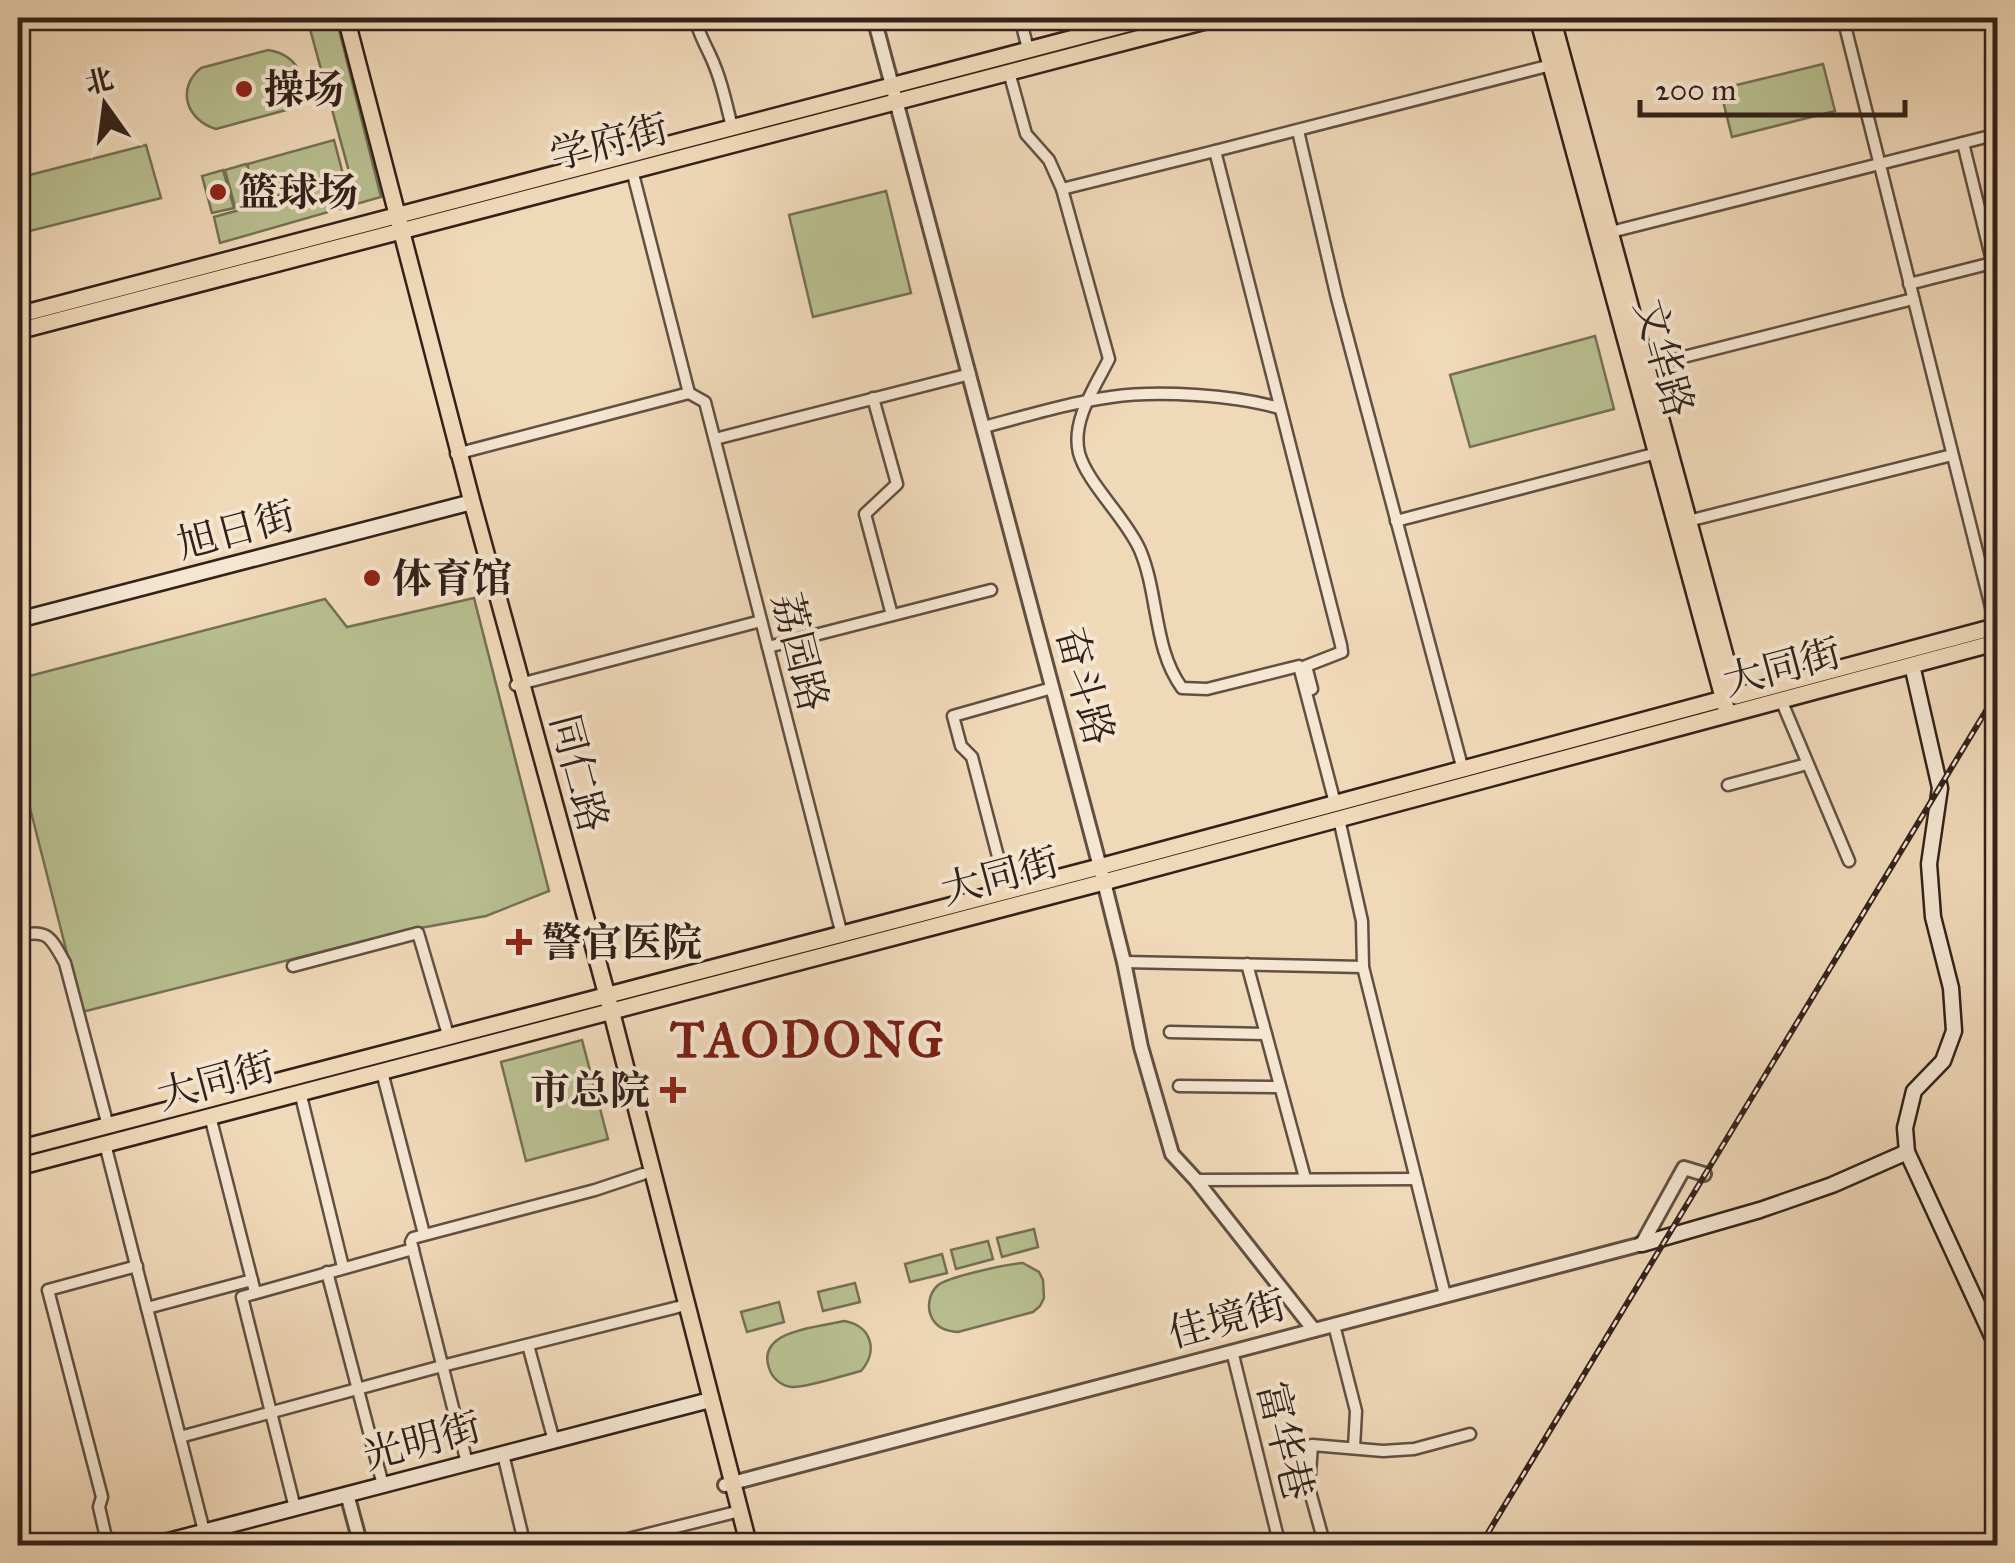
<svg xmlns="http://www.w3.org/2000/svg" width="2015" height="1563" font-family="'IM FELL Great Primer','Noto Serif SC',serif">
	<rect width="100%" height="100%" fill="#f0d9b9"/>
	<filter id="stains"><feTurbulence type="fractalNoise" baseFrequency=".002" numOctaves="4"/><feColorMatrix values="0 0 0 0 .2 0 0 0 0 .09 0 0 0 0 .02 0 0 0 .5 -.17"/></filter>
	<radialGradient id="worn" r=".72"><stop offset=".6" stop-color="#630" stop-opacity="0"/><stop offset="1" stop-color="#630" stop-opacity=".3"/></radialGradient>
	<g fill="#b8bf90" stroke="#757055" stroke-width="2.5">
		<path d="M307,18H336L381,197L220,243L214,217L351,179Z"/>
		<path d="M268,50C302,55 312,87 286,110L216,129C186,120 176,88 201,68Z"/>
		<path d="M1823,64L1835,111L1732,137L1720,89Z"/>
		<path d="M334,140L344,178L235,207L225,170L246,164L248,167V164Z"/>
		<path d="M146,145L161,198L18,234V178Z"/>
		<path d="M223,170L234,208L212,213L202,176Z"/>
		<path d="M886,191L911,293L813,317L789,215Z"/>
		<path d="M1595,336L1614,409L1470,447L1450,375Z"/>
		<path d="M1997,553V597L1990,603L1978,558Z"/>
		<path d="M474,598L549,891L486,916L404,931L82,1012L18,761V679L325,599L347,627Z"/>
		<path d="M582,1040L608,1139L526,1161L501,1062Z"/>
		<path d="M1034,1229L1038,1247L1002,1257L997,1238Z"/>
		<path d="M988,1241L993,1259L956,1269L951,1250Z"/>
		<path d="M942,1254L947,1273L910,1282L905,1264Z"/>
		<path d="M1023,1263L1039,1272L1043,1280L1044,1298L1040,1306L1033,1312L958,1332C946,1331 936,1328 931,1316C927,1307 929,1294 937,1286C946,1277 1008,1264 1023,1263Z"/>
		<path d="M855,1283L860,1302L823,1311L818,1292Z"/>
		<path d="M779,1302L784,1322L747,1332L741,1312Z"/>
		<path d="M844,1321C871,1325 879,1351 861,1371C844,1375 807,1388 792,1387C781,1386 772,1378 769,1368C756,1330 819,1327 844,1321Z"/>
	</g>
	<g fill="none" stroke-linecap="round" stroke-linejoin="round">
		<g stroke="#624f42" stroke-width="15">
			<g id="minor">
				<path d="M695,18C698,32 704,42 710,55C721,78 726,103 732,127"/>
				<path d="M1020,18L1028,49"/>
				<path d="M1843,18L1996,627"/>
				<path d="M1009,72L1026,134L1049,160L1062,189L1109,359C1095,387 1071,421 1079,453C1087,483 1126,518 1140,550C1159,595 1153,648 1182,688L1207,689L1299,666L1335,803"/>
				<path d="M1298,131L1337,298L1463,770"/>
				<path d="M1963,143L1998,285"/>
				<path d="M1215,151L1551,65"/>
				<path d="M632,170L689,393"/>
				<path d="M1062,189L1215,151L1341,645L1342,652L1306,666L1312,689"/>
				<path d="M1607,233L1998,134"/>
				<path d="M1909,284L1996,262"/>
				<path d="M1644,367L1913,299"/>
				<path d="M689,393L705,402L842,935"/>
				<path d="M873,398L897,484L865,514L892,615"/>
				<path d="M984,427C1026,416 1068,403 1111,397C1158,390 1234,395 1279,408"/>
				<path d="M715,439L970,374"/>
				<path d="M456,454L689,393"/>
				<path d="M1396,521L1661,452"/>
				<path d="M1688,521L1952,455"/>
				<path d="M768,647L991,590"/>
				<path d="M516,685L761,621"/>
				<path d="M1781,700L1849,861"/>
				<path d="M1728,785L1807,764"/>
				<path d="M1339,819L1362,921L1363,967L1445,1295"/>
				<path d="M1007,891L972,757L961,746L953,716L1052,688"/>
				<path d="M18,936C48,928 51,938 65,963L108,1126"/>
				<path d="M1124,962L1363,967"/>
				<path d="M1247,964L1305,1178"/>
				<path d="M293,966L418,933L449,1038"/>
				<path d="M1170,1032L1266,1034"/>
				<path d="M382,1072L424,1234"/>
				<path d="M1179,1086L1280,1087"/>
				<path d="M300,1092L343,1267"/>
				<path d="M210,1116L255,1292"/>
				<path d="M105,1144L204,1531"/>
				<path d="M1196,1180L1416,1179"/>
				<path d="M327,1272L383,1485"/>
				<path d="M147,1308L252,1280"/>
				<path d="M1334,1325L1356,1411L1354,1448"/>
				<path d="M528,1345L554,1441"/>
				<path d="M1232,1351L1280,1546"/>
				<path d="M180,1437L442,1366L678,1307"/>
				<path d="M503,1454L525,1546"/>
				<path d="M467,1463L411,1242L413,1238L595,1190L643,1174"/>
				<path d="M295,1508L242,1297L413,1249"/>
				<path d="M108,1546L99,1507L102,1497L48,1290L137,1266"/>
				<path d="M600,1546L732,1513"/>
				<path d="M1325,1546L1309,1488L1312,1445L1383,1451L1414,1449L1470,1434"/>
			</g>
		</g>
		<g stroke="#624f42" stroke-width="18">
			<g id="tertiary">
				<path d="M874,18L1104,882L1124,962L1141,1047L1172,1154L1196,1180L1314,1330"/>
				<path d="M725,1485L1642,1244L1684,1168L1704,1174"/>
				<path d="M347,1494L361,1546"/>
			</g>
		</g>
		<g stroke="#32211a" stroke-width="19">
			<g id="secondary">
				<path d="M18,620L472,502"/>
				<path d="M1912,665L1940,788L1929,864L1933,917L1951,988L1954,1031L1943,1061L1914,1091L1905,1128L1907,1152L1998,1349"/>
				<path d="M1642,1244L1760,1210L1832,1185L1907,1152"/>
				<path d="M149,1546L710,1400"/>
			</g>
		</g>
		<g stroke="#32211a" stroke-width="20">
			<g id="primary">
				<path d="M346,18L472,502L611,1010L749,1546"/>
				<path d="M1538,18L1726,708"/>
				<path d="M1552,18L1736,696L1998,626"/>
				<path d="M18,315L1150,18"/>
				<path d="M18,331L1217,18"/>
				<path d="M18,1149L1099,867L1723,699"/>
				<path d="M18,1167L1104,882L1998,642"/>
			</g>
		</g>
		<use href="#minor" stroke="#f5e6d2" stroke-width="10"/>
		<use href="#tertiary" stroke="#f5e6d2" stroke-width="12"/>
		<use href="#secondary" stroke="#f5e6d2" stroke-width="14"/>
		<use href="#primary" stroke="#f0d9b9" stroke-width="15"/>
		<g stroke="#32211a" stroke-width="6">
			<path id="rail" d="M1480,1546L1998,691"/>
		</g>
		<use href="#rail" stroke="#f5e6d2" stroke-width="2.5" stroke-dasharray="8" stroke-linecap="butt"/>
	</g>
	<g fill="#8f2418" stroke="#f5e6d2" stroke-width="4">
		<circle cx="244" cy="89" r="10"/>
		<circle cx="218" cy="192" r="10"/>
		<circle cx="372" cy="578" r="10"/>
		<path d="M514 927h10v10h10v10h-10v10h-10v-10h-10v-10h10z"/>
		<path d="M668 1075h10v10h10v10h-10v10h-10v-10h-10v-10h10z"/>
	</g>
	<g text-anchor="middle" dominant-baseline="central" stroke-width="8" stroke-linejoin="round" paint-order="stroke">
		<g font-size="40" font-weight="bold" fill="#32211a" stroke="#f5e6d2" text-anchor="start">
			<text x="264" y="89">操场</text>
			<text x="238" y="192">篮球场</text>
			<text x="392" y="578">体育馆</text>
			<text x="542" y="942">警官医院</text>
			<text x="650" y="1090" text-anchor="end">市总院</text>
		</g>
		<g font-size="40" fill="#32211a" stroke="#f5e6d2">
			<text transform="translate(609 142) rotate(-14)">学府街</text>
			<text transform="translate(1664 358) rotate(74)">文华路</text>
			<text transform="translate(236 530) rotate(-15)">旭日街</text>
			<text transform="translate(800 652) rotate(76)">荔园路</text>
			<text transform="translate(1782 667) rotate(-15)">大同街</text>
			<text transform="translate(1085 686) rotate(75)">奋斗路</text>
			<text transform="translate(579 773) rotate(75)">同仁路</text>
			<text transform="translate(1000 876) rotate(-15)">大同街</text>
			<text transform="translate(216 1081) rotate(-15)">大同街</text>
			<text transform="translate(1227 1319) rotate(-15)">佳境街</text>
			<text transform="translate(422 1441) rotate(-15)">光明街</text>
			<text transform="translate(1285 1441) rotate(76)">富华巷</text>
		</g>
		<g font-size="50" font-weight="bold" letter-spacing="2.5" fill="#7a1f14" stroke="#f5e6d2">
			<text x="808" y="1040">TAODONG</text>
		</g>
	</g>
	<rect width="2015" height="1563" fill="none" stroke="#f0d9b9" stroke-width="60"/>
	<rect x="20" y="20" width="1975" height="1523" fill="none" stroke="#32211a" stroke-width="5"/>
	<rect x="30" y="30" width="1955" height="1503" fill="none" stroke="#32211a" stroke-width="2.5"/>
	<g transform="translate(105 105) rotate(346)" stroke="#f5e6d2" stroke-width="8" paint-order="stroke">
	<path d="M0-8L18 38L0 25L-18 38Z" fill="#32211a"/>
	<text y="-15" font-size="28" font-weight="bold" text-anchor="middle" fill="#32211a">北</text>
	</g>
	<path d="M1640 100v15h265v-15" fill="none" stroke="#32211a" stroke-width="5"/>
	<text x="1655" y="100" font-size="30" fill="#32211a" stroke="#f5e6d2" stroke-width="8" paint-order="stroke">200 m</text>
	<rect width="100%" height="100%" filter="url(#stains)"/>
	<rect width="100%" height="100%" fill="url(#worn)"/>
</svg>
